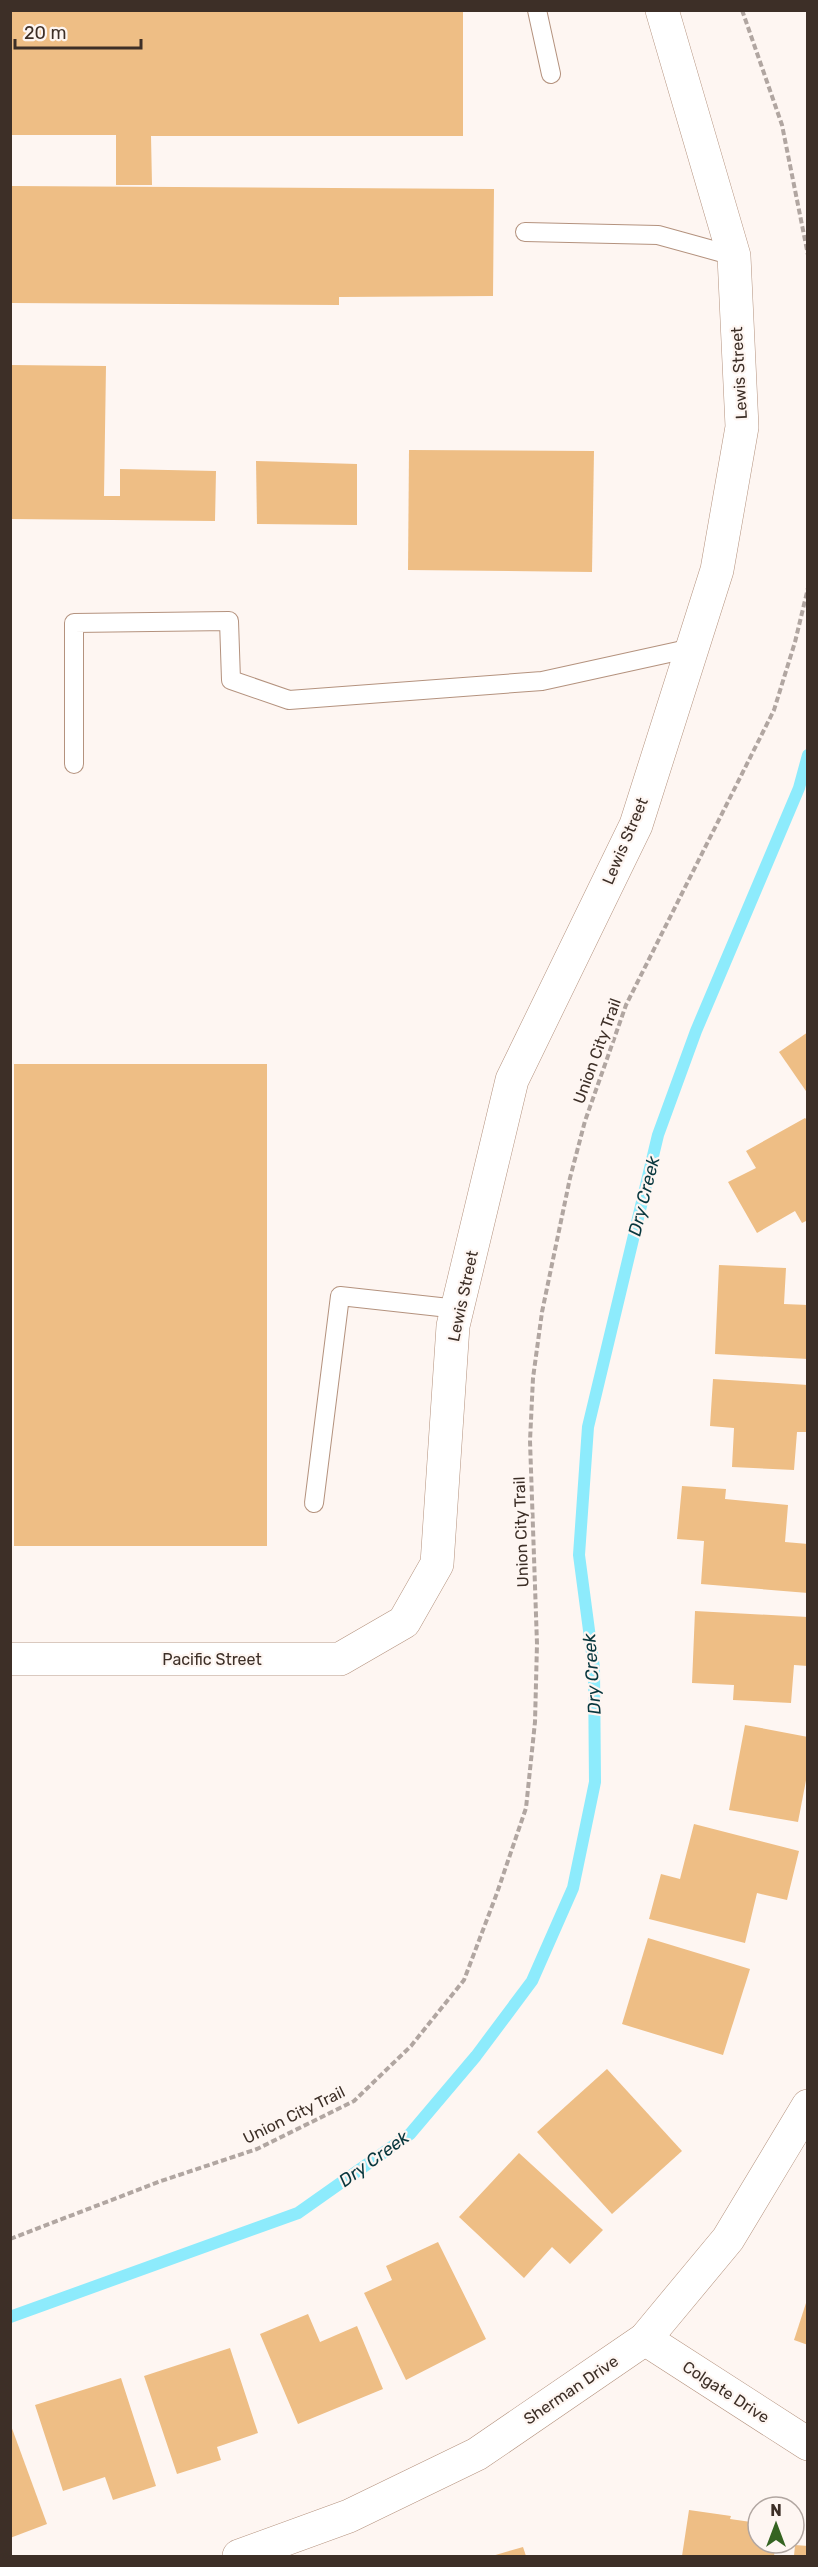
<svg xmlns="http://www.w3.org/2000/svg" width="818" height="2567" font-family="Rubik,sans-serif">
	<rect width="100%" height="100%" fill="#fef6f2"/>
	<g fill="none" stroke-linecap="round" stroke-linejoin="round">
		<path stroke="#8debfc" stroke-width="12" d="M10,2317L298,2213L410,2134L476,2056L532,1981L573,1888L595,1782L594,1668L579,1555L588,1427L658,1135L696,1031L799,788L808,755"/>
	</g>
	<g fill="#eebe85">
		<path d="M10,10H463V136H151L152,185H116V135H10Z"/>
		<path d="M12,186L494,189L493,296L339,297V305L12,303Z"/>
		<path d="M10,365L106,366L104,496H120V469L216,471L215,521L10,519Z"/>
		<path d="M409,450L594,451L592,572L408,570Z"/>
		<path d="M256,461L357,464V525L257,524Z"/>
		<path d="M808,1032V1094L779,1052Z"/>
		<rect x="14" y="1064" width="253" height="482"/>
		<path d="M805,1118L808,1121V1220L802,1223L795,1211L757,1233L728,1182L756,1168L746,1151Z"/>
		<path d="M719,1265L786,1268L784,1304L808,1305V1359L715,1354Z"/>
		<path d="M713,1379L808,1385V1432H797L794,1470L732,1467L734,1428L710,1426Z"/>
		<path d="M682,1486L726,1489L725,1499L788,1505L785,1542L808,1544V1593L701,1584L704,1541L677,1539Z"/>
		<path d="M695,1611L808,1617V1666L794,1665L791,1703L733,1700L734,1685L692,1683Z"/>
		<path d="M745,1725L808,1737V1770L798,1822L729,1810Z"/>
		<path d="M694,1824L799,1851L787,1900L757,1893L745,1943L649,1919L661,1874L680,1879Z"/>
		<path d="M648,1938L750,1969L723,2055L622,2024Z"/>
		<path d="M607,2069L682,2151L612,2214L537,2132Z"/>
		<path d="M519,2153L603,2230L570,2264L552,2247L524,2278L459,2217Z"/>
		<path d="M438,2242L486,2339L406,2380L364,2293L392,2280L386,2266Z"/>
		<path d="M807,2300H808V2345L794,2340Z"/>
		<path d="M308,2314L320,2342L357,2326L383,2389L298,2424L260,2334Z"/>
		<path d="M230,2348L258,2433L217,2447L221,2460L177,2474L144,2376Z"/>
		<path d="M121,2378L156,2486L113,2500L105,2477L63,2491L35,2405Z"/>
		<path d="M10,2423L47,2524L10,2538Z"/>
		<path d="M689,2510L731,2516L730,2519L758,2523V2543H776L774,2556H682Z"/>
		<path d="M795,2545L808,2546V2556H794Z"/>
		<path d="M523,2547L526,2556H492Z"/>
	</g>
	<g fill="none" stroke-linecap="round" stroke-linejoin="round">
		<g stroke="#b4927e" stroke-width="20">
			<g id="lane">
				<path d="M537,10L551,74"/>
				<path d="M525,232L658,235L734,256"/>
				<path d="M74,764V623L229,621L231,680L289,700L542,681L692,648"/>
				<path d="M314,1503L340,1296L458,1309"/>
			</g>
		</g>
		<g stroke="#b4927e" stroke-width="34">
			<g id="street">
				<path d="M10,1659H340L404,1622L437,1564L453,1326L512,1080L636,825L717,570L742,427L734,256L662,10"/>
				<path d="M645,2339L808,2444"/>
				<path d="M239,2556L349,2516L477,2454L645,2339L728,2239L808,2106"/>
			</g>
		</g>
		<g stroke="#b1a6a1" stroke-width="4" stroke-dasharray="6 3" stroke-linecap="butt">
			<path d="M742,10L782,125L808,255"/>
			<path d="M10,2239L161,2181L257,2149L354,2101L411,2046L464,1980L497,1893L526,1808L535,1722L537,1644L530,1441L533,1378L542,1312L570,1178L585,1121L626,1005L774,710L795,642L808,588"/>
		</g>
		<use href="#lane" stroke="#fff" stroke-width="18"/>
		<use href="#street" stroke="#fff" stroke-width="33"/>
	</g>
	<g text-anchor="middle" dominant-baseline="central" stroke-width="4.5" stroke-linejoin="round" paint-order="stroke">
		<g font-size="16" fill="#3d2f27" stroke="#fef6f2">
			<text transform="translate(739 373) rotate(-93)">Lewis Street</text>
			<text transform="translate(625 841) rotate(-67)">Lewis Street</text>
			<text transform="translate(597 1051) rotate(-70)">Union City Trail</text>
			<text transform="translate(463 1296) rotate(-78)">Lewis Street</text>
			<text transform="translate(521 1532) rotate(-92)">Union City Trail</text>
			<text x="212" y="1659">Pacific Street</text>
			<text transform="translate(294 2115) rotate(-26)">Union City Trail</text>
			<text transform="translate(571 2390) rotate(-34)">Sherman Drive</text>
			<text transform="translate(726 2392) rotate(33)">Colgate Drive</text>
		</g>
		<g font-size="18" font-style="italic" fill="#07363d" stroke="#fef6f2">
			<text transform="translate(644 1196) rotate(-76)">Dry Creek</text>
			<text transform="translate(592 1674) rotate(-94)">Dry Creek</text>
			<text transform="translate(374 2159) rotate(-36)">Dry Creek</text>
		</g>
	</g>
	<rect width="818" height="2567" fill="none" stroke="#3d2f27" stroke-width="24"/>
	<g transform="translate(776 2525)"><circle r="28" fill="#fef6f2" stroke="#b1a6a1" stroke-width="1.5"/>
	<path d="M0-4.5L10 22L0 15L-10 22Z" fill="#356321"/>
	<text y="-9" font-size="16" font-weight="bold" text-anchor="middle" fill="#3d2f27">N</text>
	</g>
	<path d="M15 39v9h126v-9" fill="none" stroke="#3d2f27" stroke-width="3"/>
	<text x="24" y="39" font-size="18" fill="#3d2f27" stroke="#fef6f2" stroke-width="4.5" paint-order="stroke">20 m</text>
</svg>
